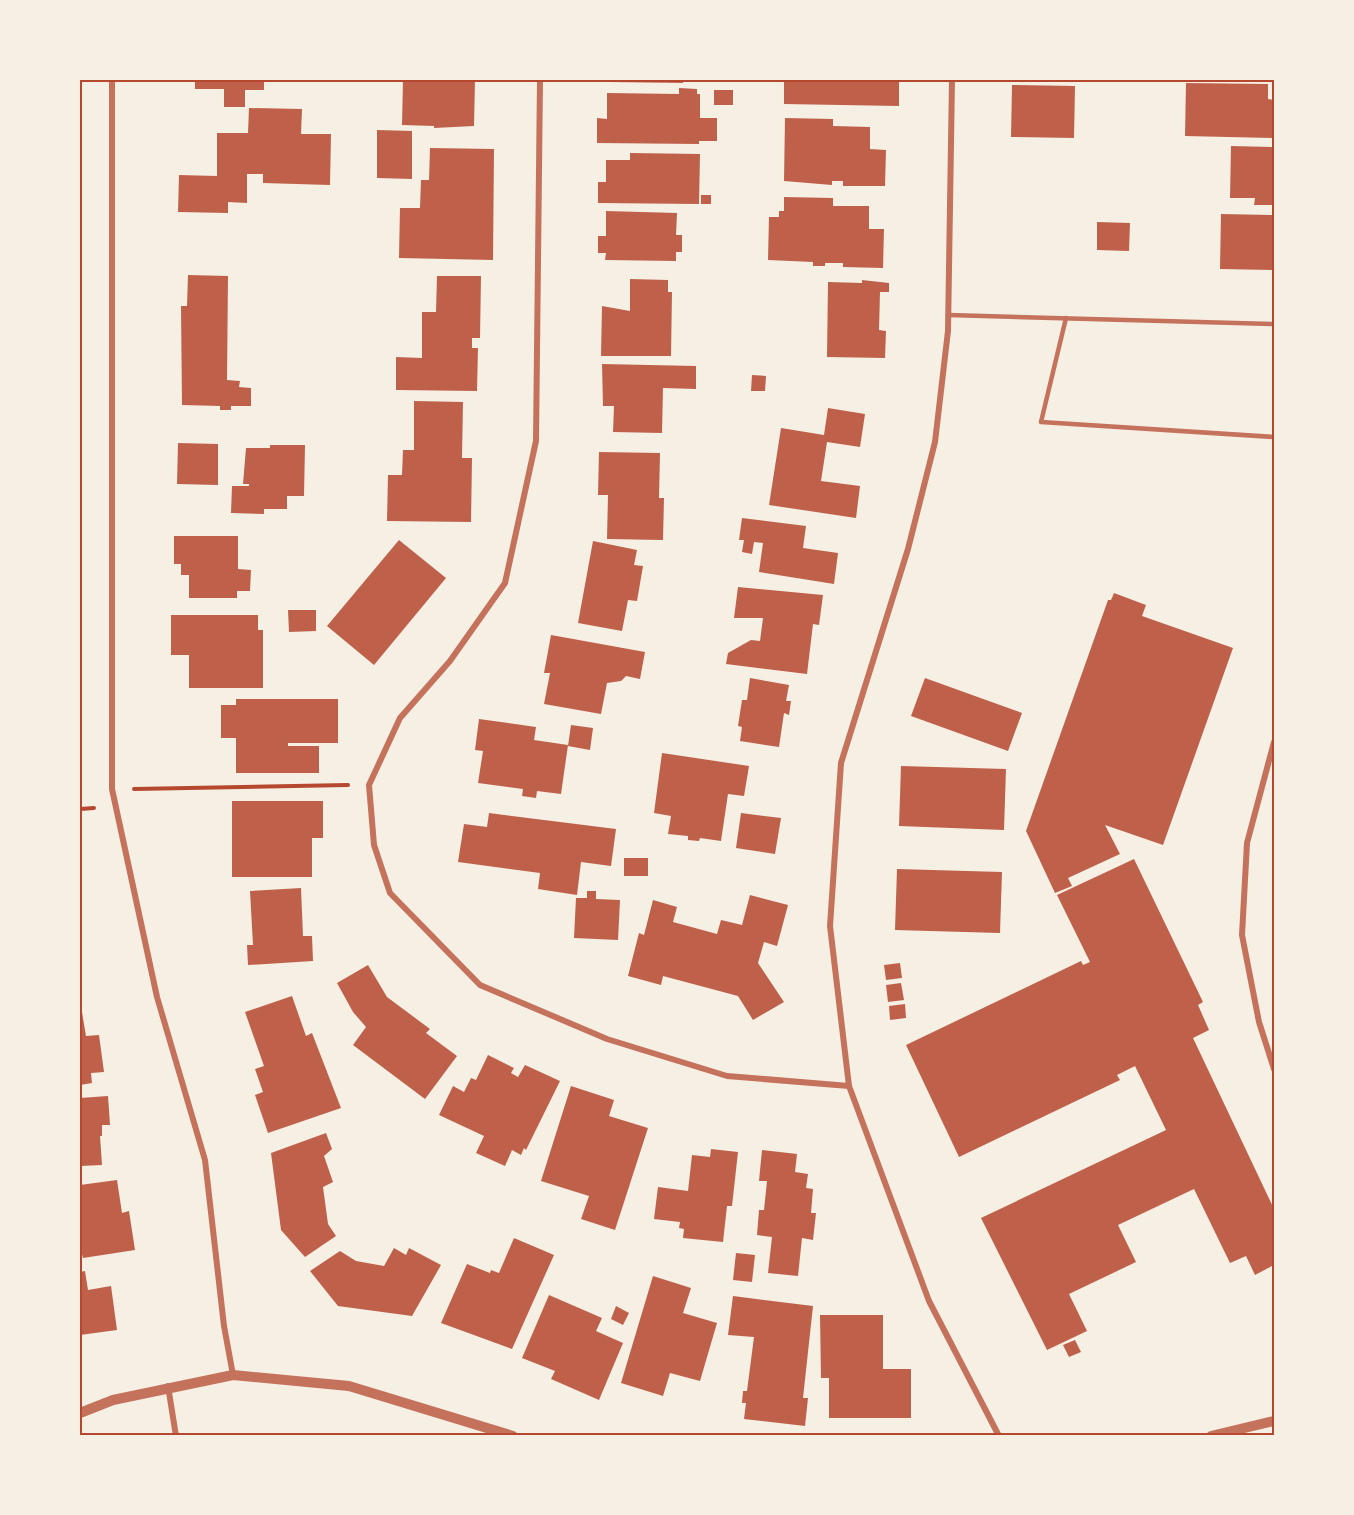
<svg xmlns="http://www.w3.org/2000/svg" width="1354" height="1515" font-family="'PT Sans',sans-serif">
	<rect width="100%" height="100%" fill="#f6efe4"/>
	<g fill="#bf614a">
		<path d="M195,80H264V90H245V107H224V89H195Z"/>
		<path d="M403,80H475L474,126L434,128V126L402,125Z"/>
		<path d="M609,80H683V83L609,82Z"/>
		<path d="M784,80H899V106L784,104Z"/>
		<path d="M1186,83L1268,84V99L1274,100V138L1185,136Z"/>
		<path d="M1012,85L1075,86L1074,138L1011,137Z"/>
		<path d="M679,88L697,89V94H700V118H717V141H699V144L597,143V118L607,119V93L679,94Z"/>
		<rect x="714" y="90" width="19" height="15"/>
		<path d="M249,108L302,109L301,134H331L330,185L263,183V174H247V203L228,202V213L178,212L179,175L217,176V133H248Z"/>
		<path d="M785,118L833,119V126L870,127V149L886,150L885,186H843V181H832V185L784,181Z"/>
		<path d="M377,130L412,131V179L377,178Z"/>
		<path d="M1231,146L1274,147V205H1254L1255,198H1230Z"/>
		<path d="M430,148L494,149L493,260L399,258L400,208H420L421,180H429Z"/>
		<path d="M630,153L700,154L699,204L598,203V182H606V160H630Z"/>
		<rect x="701" y="195" width="10" height="9"/>
		<path d="M784,197L833,198V206H869V229H884L883,268L843,267V263H825V266H813V262L768,260L769,217H779V211H784Z"/>
		<path d="M606,211L677,213L676,235H682V252H676V261L605,260L606,253H598V236H606Z"/>
		<path d="M1221,214L1274,215V270L1220,269Z"/>
		<path d="M1097,222L1130,223L1129,251L1097,250Z"/>
		<path d="M188,275L228,276L227,380L240,381L239,387L251,388V406H231V410H220V406L182,405L181,306H187Z"/>
		<path d="M437,276H481L480,338H472V348H478L477,391L396,390V357L422,358V312H436Z"/>
		<path d="M630,279L668,280V292H672L671,356H601L602,306L630,311Z"/>
		<path d="M862,280L889,283V292H880L879,330L886,331L885,358L827,357L828,282L862,283Z"/>
		<path d="M602,364L696,366V389L663,388L662,433L613,432L614,406H603Z"/>
		<path d="M752,375L766,376L765,391H751Z"/>
		<path d="M414,401L463,402L462,458H472L471,522L387,521L388,475H402L403,450H414Z"/>
		<path d="M828,408L865,414L860,447L827,442L821,481L860,486L856,518L769,505L781,428L824,435Z"/>
		<path d="M178,443L218,444V485L177,484Z"/>
		<path d="M270,445H305L304,496H287V509H264V514L231,513L232,486H249V484H243L246,448H270Z"/>
		<path d="M599,452L660,453L659,498H664L663,540L607,539L608,495H598Z"/>
		<path d="M742,518L806,526L803,548L838,553L834,584L759,572L763,543L754,542L752,554L742,552L744,540H739Z"/>
		<path d="M174,536H238V569L251,570L250,591H237V598H189V575H181V564H174Z"/>
		<path d="M399,540L446,578L374,665L327,626Z"/>
		<path d="M593,541L637,550L634,565L643,566L637,601L628,600L622,631L578,623Z"/>
		<path d="M738,587L823,595L819,625L813,624L807,674L726,664L728,653L751,640L760,641L763,618H734Z"/>
		<path d="M1114,593L1146,605L1142,616L1233,648L1163,845L1105,825L1120,854L1068,878L1072,886L1055,893L1026,831L1108,600H1111Z"/>
		<path d="M288,610H316V631L289,632Z"/>
		<path d="M171,615H258V630H263V688H189V655H171Z"/>
		<path d="M551,635L645,652L640,679L626,676L621,681L607,683L601,714L544,704L550,673H544Z"/>
		<path d="M750,678L789,685L786,701H791L789,715L784,713L779,747L740,741L742,727L738,726L742,700H747Z"/>
		<path d="M925,678L1022,713L1008,751L911,716Z"/>
		<path d="M236,699H338V743H288V746H319V773H236V738H221V705H236Z"/>
		<path d="M479,719L536,727L534,740L568,745L561,794L537,791L536,798L522,796L523,789L478,783L483,751L475,750Z"/>
		<path d="M571,725L593,728L590,750L568,746Z"/>
		<path d="M662,753L749,766L744,796L728,794L721,841L700,838L699,841L688,840V836L668,834L671,816L654,813Z"/>
		<path d="M901,766L1006,769L1004,830L899,826Z"/>
		<path d="M232,801H323V838H312V877H232Z"/>
		<path d="M489,813L616,829L611,866L581,862L577,895L538,889L540,873L458,862L464,824L487,827Z"/>
		<path d="M741,813L781,818L775,854L736,848Z"/>
		<rect x="624" y="858" width="24" height="18"/>
		<path d="M1134,859L1203,1002L1198,1005L1209,1030L1193,1038L1274,1209V1265L1255,1275L1246,1256L1230,1263L1194,1189L1118,1225L1136,1262L1069,1294L1087,1331L1047,1350L981,1218L1166,1130L1135,1066L1117,1075L1120,1080L959,1157L906,1045L1081,961L1083,965L1090,962L1057,895Z"/>
		<path d="M897,869L1002,872L1000,933L895,930Z"/>
		<path d="M301,888L303,936H312L313,961L248,965L247,945H253L250,891Z"/>
		<path d="M587,891H596V899L620,900L618,940L574,938L576,898H587Z"/>
		<path d="M750,895L788,905L777,946L764,942L758,963L784,1002L753,1020L738,996L663,976L661,985L628,976L639,933L644,935L653,900L677,907L673,922L717,934L721,920L742,925Z"/>
		<path d="M900,963L902,978L886,980L884,965Z"/>
		<path d="M368,965L387,997L430,1029L426,1033L457,1056L425,1099L353,1045L366,1027L353,1012L337,983Z"/>
		<path d="M901,983L904,1000L888,1002L886,985Z"/>
		<path d="M292,996L306,1036L312,1033L341,1108L268,1133L255,1095L263,1092L255,1069L264,1066L245,1012Z"/>
		<path d="M905,1004L906,1018L890,1020L889,1006Z"/>
		<path d="M80,1012H82L86,1036L99,1035L104,1072L91,1073L92,1083L80,1085Z"/>
		<path d="M488,1055L514,1068L511,1073L518,1077L525,1065L560,1081L526,1150L524,1148L521,1155L512,1150L505,1166L476,1153L484,1136L439,1115L453,1086L464,1092L471,1078L476,1080Z"/>
		<path d="M571,1086L614,1100L609,1116L648,1128L615,1230L581,1219L589,1196L541,1181Z"/>
		<path d="M108,1096L110,1125H102V1136H100L102,1165L80,1166V1098Z"/>
		<path d="M326,1133L332,1149L324,1156L333,1182L323,1187L328,1224L336,1236L305,1257L281,1230L271,1153Z"/>
		<path d="M711,1149L738,1152L732,1206H727L723,1242L683,1238L684,1229L679,1228L680,1222L654,1219L658,1187L688,1191L692,1155L710,1157Z"/>
		<path d="M762,1150L797,1154L795,1172L808,1174L806,1188L813,1189L811,1213H816L813,1240L802,1238L798,1276L768,1273L772,1237L757,1235L759,1210H764L767,1181H759Z"/>
		<path d="M117,1180L122,1213L129,1211L135,1250L83,1258L80,1246V1185Z"/>
		<path d="M514,1238L554,1255L512,1349L441,1323L467,1264L490,1273L491,1270L499,1273Z"/>
		<path d="M394,1248L406,1255L409,1248L441,1265L412,1316L338,1306L310,1271L340,1251L356,1261L384,1266Z"/>
		<path d="M736,1253L755,1255L752,1282L733,1280Z"/>
		<path d="M85,1271L88,1290L111,1286L117,1330L80,1335V1272Z"/>
		<path d="M653,1276L691,1288L683,1313L717,1323L700,1381L670,1373L663,1396L621,1383Z"/>
		<path d="M549,1295L602,1318L596,1331L623,1343L599,1400L551,1379L555,1371L522,1358Z"/>
		<path d="M733,1296L813,1306L803,1398H808L805,1426L744,1419L746,1403H742L743,1391H747L754,1337L728,1335Z"/>
		<path d="M616,1306L629,1313L623,1325L611,1319Z"/>
		<path d="M820,1315H883V1369H911V1418H829V1378H821Z"/>
		<path d="M1075,1340L1081,1352L1069,1357L1063,1345Z"/>
	</g>
	<g fill="none" stroke-linecap="round" stroke-linejoin="round">
		<g stroke="#b5482f" stroke-width="4">
			<path d="M134,789L348,785"/>
			<path d="M80,809L94,808"/>
		</g>
		<g stroke="#c5725c" stroke-width="4.5">
			<path d="M948,315L1274,324"/>
			<path d="M1066,318L1041,422L1274,437"/>
		</g>
		<g stroke="#c5725c" stroke-width="6">
			<path d="M112,80V789L157,997L205,1160L224,1326L233,1375"/>
			<path d="M540,80L536,441L505,583L450,661L400,718L369,785L374,845L390,893L480,985L607,1039L727,1076L849,1086"/>
			<path d="M952,80L948,331L935,442L908,549L841,763L830,926L849,1086L929,1301L999,1436"/>
			<path d="M1274,742L1247,843L1242,935L1259,1022L1274,1069"/>
			<path d="M168,1386L176,1436"/>
		</g>
		<g stroke="#c5725c" stroke-width="10">
			<path d="M80,1413L113,1400L233,1375L349,1386L513,1436"/>
			<path d="M1211,1436L1274,1421"/>
		</g>
	</g>
	<rect width="1354" height="1515" fill="none" stroke="#f6efe4" stroke-width="162"/>
	<rect x="81" y="81" width="1192" height="1353" fill="none" stroke="#b5482f" stroke-width="2"/>
</svg>
